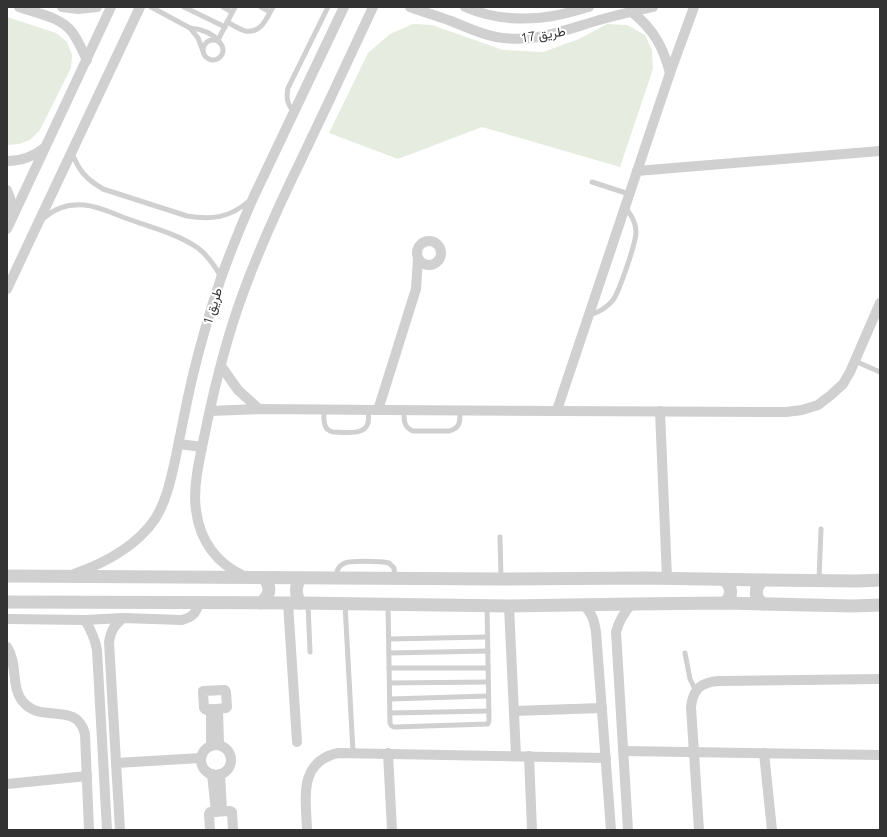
<svg xmlns="http://www.w3.org/2000/svg" width="887" height="837" font-family="Ubuntu,Vazirmatn,sans-serif">
	<rect width="100%" height="100%" fill="#fff"/>
	<g fill="#e6ecdf">
		<path d="M7,17L56,33L67,42L72,55L71,68L40,130L30,140L19,144L7,145Z"/>
		<path d="M413,24L432,25L503,50L543,52L579,39L607,24L627,25L645,35L652,50L653,69L620,167L482,127L398,159L329,133L368,53L390,34Z"/>
	</g>
	<g fill="none" stroke-linecap="round" stroke-linejoin="round">
		<g stroke="#d0d0d0" stroke-width="5">
			<path d="M151,7L190,28L198,38L203,51"/>
			<path d="M184,7L225,27"/>
			<path d="M223,7L232,12"/>
			<path d="M261,7L270,12"/>
			<path d="M227,22C233,25 239,29 245,31C261,34 267,18 273,7"/>
			<path d="M190,28C202,29 211,32 219,41"/>
			<path d="M218,40L235,7"/>
			<circle cx="213" cy="50" r="10"/>
			<path d="M294,112C287,104 286,98 288,88L328,7"/>
			<path d="M72,153C79,171 86,179 103,189L187,216C211,220 230,218 249,201"/>
			<path d="M592,182L629,194"/>
			<path d="M44,218C55,208 70,204 84,205C99,206 114,214 128,219C150,227 178,234 198,248C208,256 215,266 221,277"/>
			<path d="M590,315C599,312 607,308 613,300C619,292 636,243 636,232C636,222 631,215 625,207"/>
			<path d="M855,361L880,372"/>
			<path d="M324,409C324,418 322,430 333,432C343,432 365,436 368,423C369,419 368,414 369,410"/>
			<path d="M404,410C404,419 403,427 413,431H449C461,428 460,421 460,410"/>
			<path d="M500,537L501,578"/>
			<path d="M336,577C337,572 337,567 343,564C348,560 382,561 389,563L394,568L395,577"/>
			<path d="M819,579L821,529"/>
			<path d="M308,604L310,652"/>
			<path d="M345,604L353,752"/>
			<path d="M388,605L390,723C391,726 392,727 395,727L488,724L489,720L487,606"/>
			<path d="M389,639L487,637"/>
			<path d="M389,653L488,651"/>
			<path d="M685,653L690,679L696,691"/>
			<path d="M389,668H488"/>
			<path d="M390,683L488,682"/>
			<path d="M390,699L488,696"/>
			<path d="M390,713L489,711"/>
		</g>
		<g stroke="#d0d0d0" stroke-width="10">
			<path d="M19,7C36,13 61,17 72,32C78,40 82,50 87,60"/>
			<path d="M62,7L78,9L97,7"/>
			<path d="M410,7C424,12 437,16 451,21C466,27 480,34 496,37C536,44 566,29 603,19C619,14 636,11 653,7"/>
			<path d="M465,7C493,19 523,21 553,16C565,14 577,10 589,7"/>
			<path d="M632,12C653,29 663,46 670,73"/>
			<path d="M7,161C22,161 33,157 44,148"/>
			<path d="M637,171L880,151"/>
			<path d="M7,190L12,204L13,215"/>
			<path d="M7,229L111,7"/>
			<circle cx="429" cy="253" r="12"/>
			<path d="M7,289L140,7"/>
			<path d="M221,366L238,390L259,409"/>
			<path d="M378,410L416,289L418,258"/>
			<path d="M557,410L670,73L694,7"/>
			<path d="M210,411L259,409L381,410L786,412L802,410L818,405L831,395L843,384L850,372L880,303"/>
			<path d="M660,411L667,578"/>
			<path d="M179,444L202,447"/>
			<path d="M74,574C105,563 136,547 155,519C167,500 171,478 176,456C181,431 186,405 192,379C200,345 210,311 221,278C231,250 242,223 254,196L344,7"/>
			<path d="M246,577C217,564 200,542 196,510C192,485 202,449 207,423C216,381 227,337 242,296C259,249 280,203 302,158C326,108 350,57 373,7"/>
			<path d="M288,603L297,742"/>
			<path d="M583,604C592,614 594,619 596,632L611,830"/>
			<path d="M509,606L516,756"/>
			<path d="M7,619L85,620L123,618L182,620C192,617 196,614 199,603"/>
			<path d="M85,620C91,630 95,638 97,650L107,830"/>
			<path d="M7,647C19,665 9,690 26,705C45,722 77,702 85,734L89,830"/>
			<path d="M225,690L226,692L227,707L226,708L206,710L204,708L203,693V691Z"/>
			<path d="M211,709V745"/>
			<path d="M218,709L219,745"/>
			<path d="M514,711L602,708"/>
			<circle cx="216" cy="760" r="15"/>
			<path d="M623,751L880,755"/>
			<path d="M388,753L392,830"/>
			<path d="M764,753L772,830"/>
			<path d="M529,756L532,830"/>
			<path d="M116,763L201,758"/>
			<path d="M212,774L216,812"/>
			<path d="M220,774L222,811"/>
			<path d="M7,784L87,776"/>
			<path d="M120,830L109,642C111,630 114,626 123,618"/>
			<path d="M210,830L209,814L210,812L230,811L232,812L233,830"/>
			<path d="M307,830C306,798 298,762 338,753L606,758"/>
			<path d="M628,830L616,632C619,621 623,613 632,604"/>
			<path d="M699,830L691,707C693,689 701,682 719,681L880,679"/>
		</g>
		<g stroke="#d0d0d0" stroke-width="13">
			<path d="M7,576L501,579L644,578L763,580L858,581L880,580"/>
			<path d="M300,578C295,587 295,594 300,603"/>
			<path d="M725,580C732,587 733,596 725,603"/>
			<path d="M763,580C754,588 754,597 763,604"/>
			<path d="M7,602L300,603L509,606L632,604L725,603L852,606L880,605"/>
			<path d="M261,603C270,595 272,588 264,578"/>
		</g>
	</g>
	<g text-anchor="middle" dominant-baseline="central" stroke-width="4" stroke-linejoin="round" paint-order="stroke">
		<g font-size="13" fill="#333" stroke="#fff">
			<text transform="translate(543 34) rotate(-9)">طريق 17</text>
			<text transform="translate(212 306) rotate(-73)">طريق 1</text>
		</g>
	</g>
	<rect width="887" height="837" fill="none" stroke="#333333" stroke-width="16"/>
</svg>
